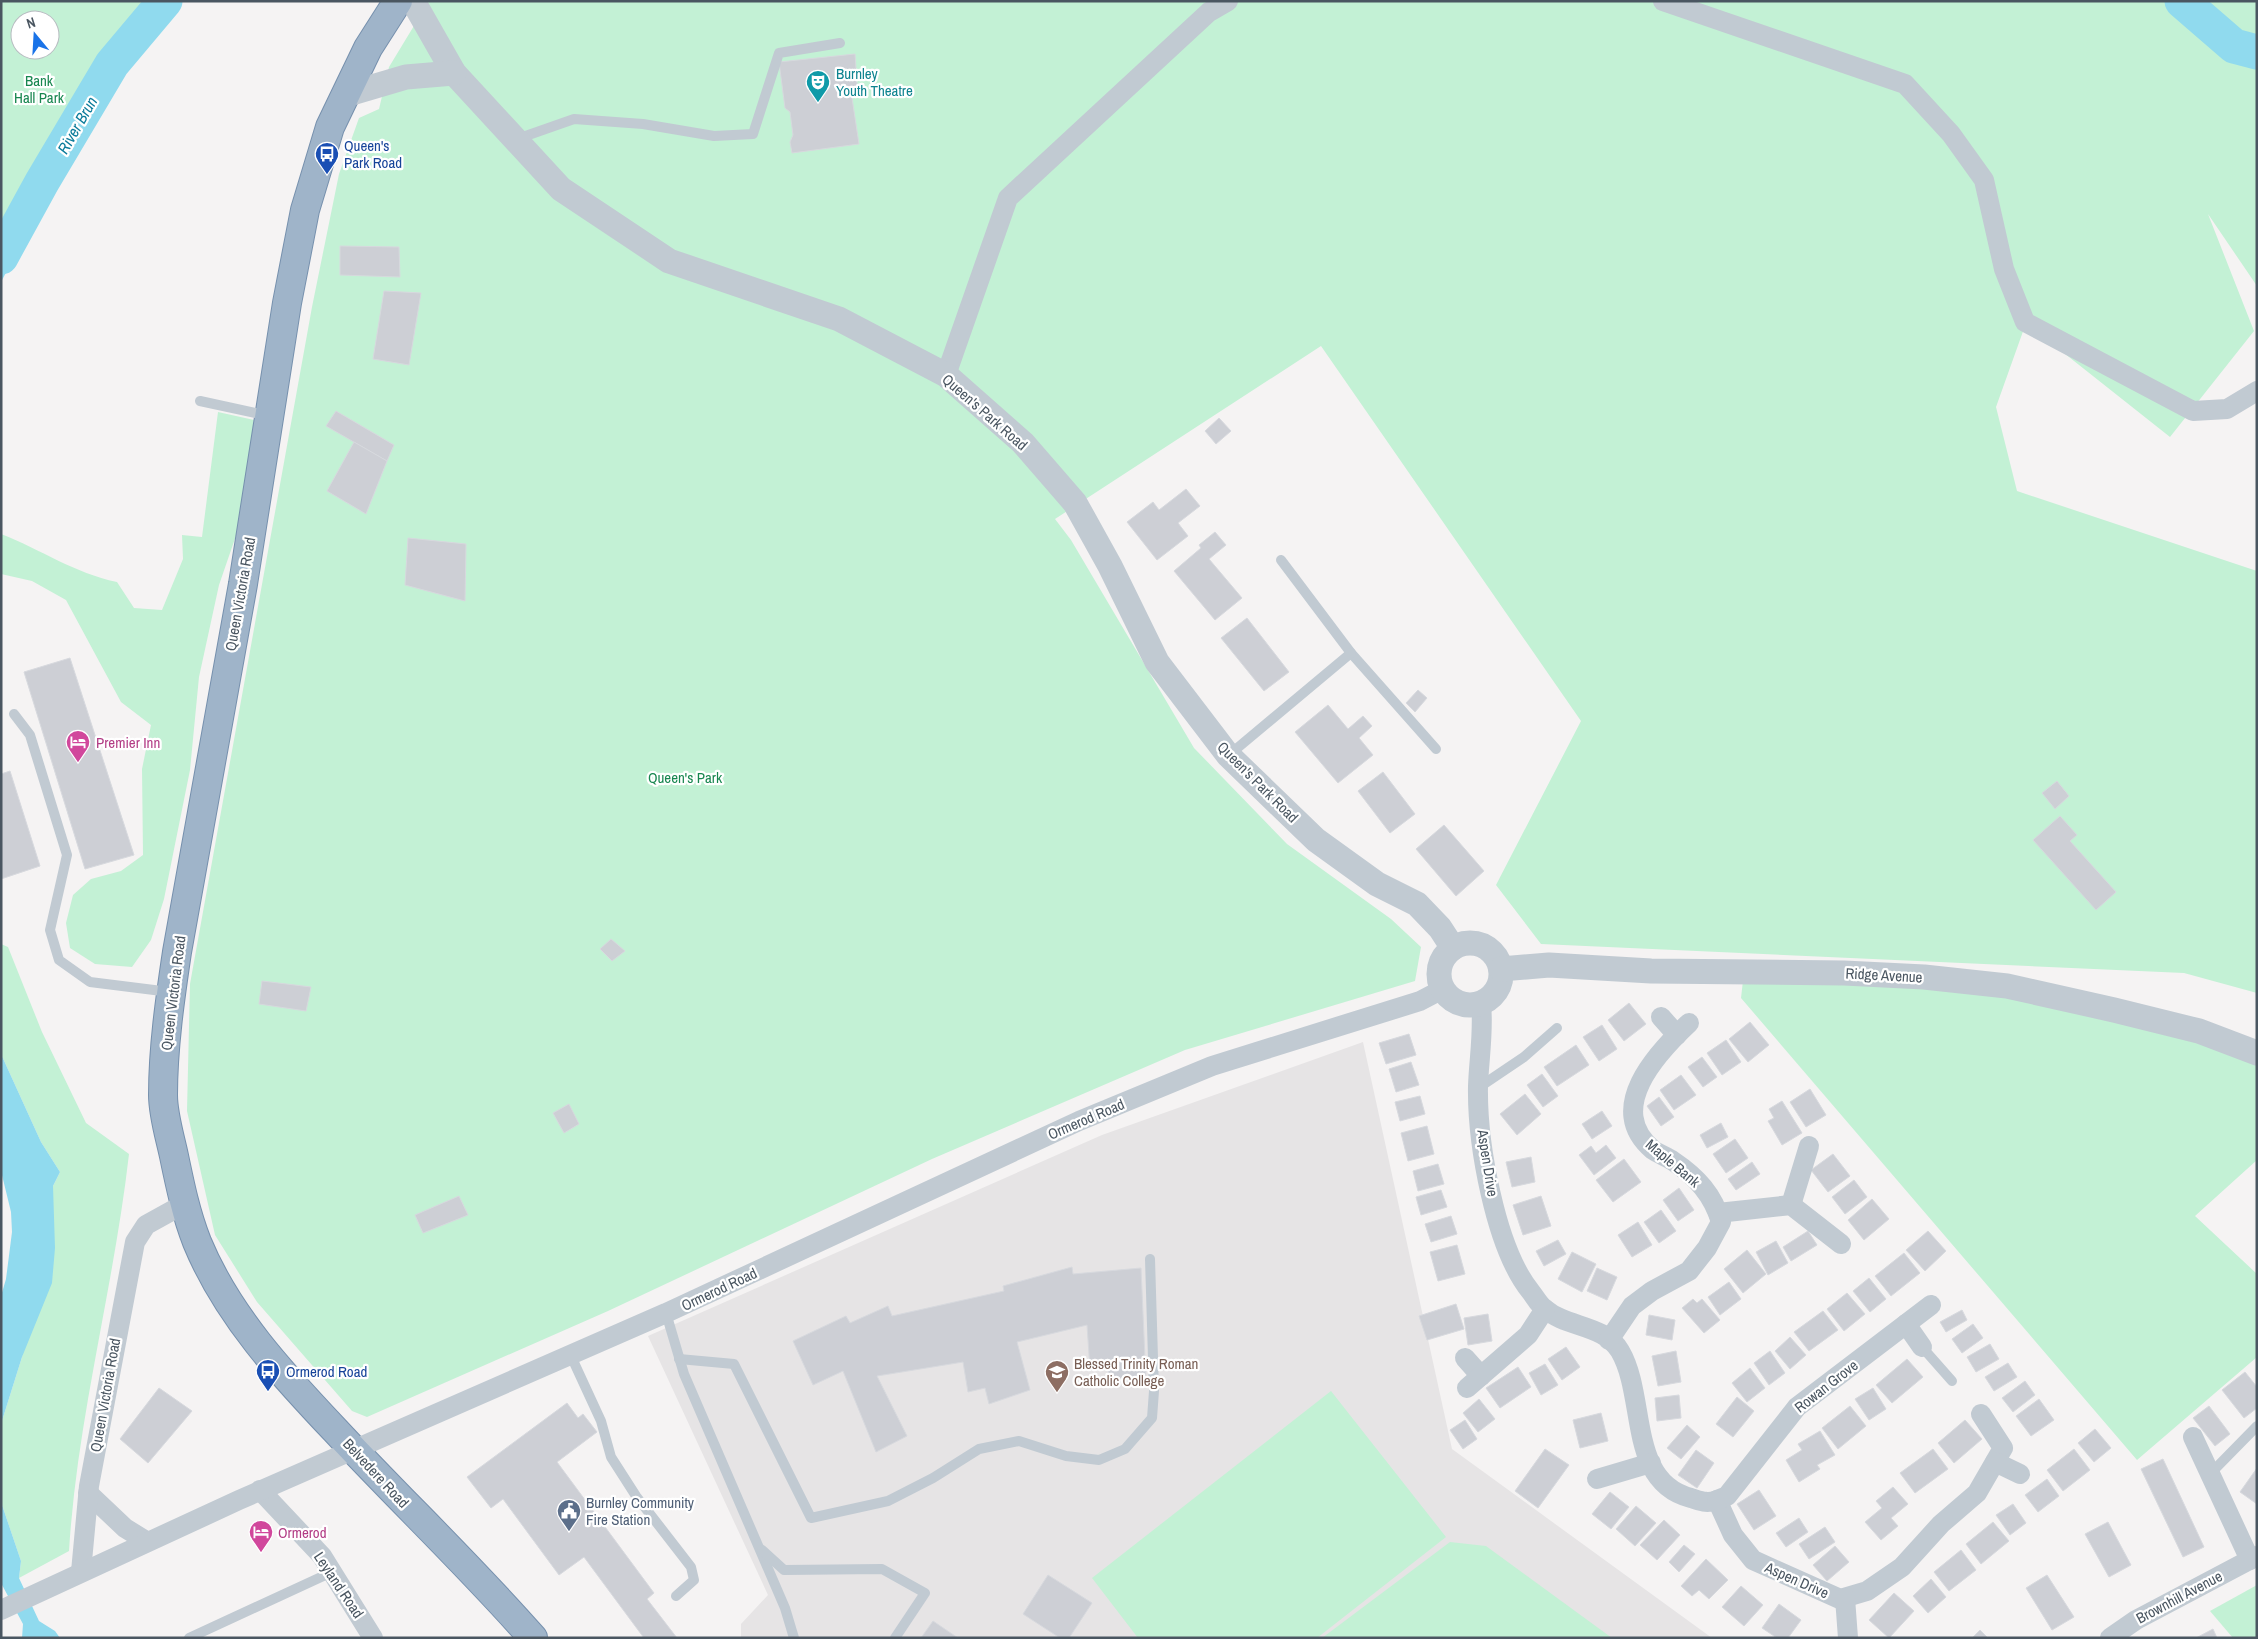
<svg xmlns="http://www.w3.org/2000/svg" width="2258" height="1639" font-family="'Archivo Narrow',sans-serif">
	<rect width="100%" height="100%" fill="#f5f3f3"/>
	<path fill="#e6e4e5" d="M1363,1042L1452,1449L1712,1638H741V1624L768,1595L648,1336L1102,1135Z"/>
	<g fill="#c3f1d5" fill-rule="evenodd">
		<path d="M1,1H146L109,46L1,231ZM20,20H50V50H20Z"/>
		<path d="M429,1H2257V286L2208,214L2254,331L2170,437L2026,323L1996,407L2017,491L2257,571V993L2184,973L1541,944L1496,885L1581,721L1321,346L1055,519L1071,540L1194,748L1287,844L1391,919L1421,947L1415,981L1185,1050L932,1159L608,1311L367,1417L352,1411L257,1302L215,1235L187,1111L190,984L312,307L339,174L359,118L379,109L389,67Z"/>
		<path d="M218,412L254,420L240,524L219,585L199,677L190,770L164,899L151,940L132,967L95,964L70,948L66,923L73,895L91,879L121,871L143,855L142,769L151,725L121,702L66,600L32,581L1,574V534C42,550 74,573 117,582L134,608L162,610L183,559L182,535L202,537Z"/>
		<path d="M1,944L8,947L42,1032L86,1123L129,1154C114,1287 77,1418 69,1551L19,1578L21,1561L1,1502V1424L22,1357L53,1207V1186L60,1172L41,1142L1,1054Z"/>
		<path d="M1744,972L1924,977L2257,1053V1160L2195,1216L2257,1274V1357L2137,1460L1741,998Z"/>
		<path d="M1331,1391L1446,1537L1317,1638H1138L1092,1578Z"/>
		<path d="M1450,1542L1486,1546L1612,1638H1322Z"/>
		<path d="M2257,1585V1638H2233L2210,1611Z"/>
	</g>
	<g fill="#90daee">
		<path d="M37,168L56,178L1,282V238Z"/>
		<path d="M1,1054L41,1142L60,1172L53,1186L55,1248L52,1283L22,1357L1,1424V1296L6,1279L12,1232L11,1212L1,1171Z"/>
		<path d="M1,1502L21,1561L19,1578L39,1621L55,1631L60,1638H22L23,1624L1,1583Z"/>
	</g>
	<g fill="none" stroke-linecap="round" stroke-linejoin="round">
		<g stroke="#90daee" stroke-width="35">
			<path d="M2182,1L2234,46L2257,52"/>
			<path d="M1,257L42,182L112,64L165,1"/>
		</g>
	</g>
	<g fill="#cdcfd5" stroke="#d7d9de">
		<path d="M855,54L858,97L852,98L859,144L792,153L790,142L793,135L790,112L785,108L779,62Z"/>
		<path d="M340,246L399,247L400,277L340,275Z"/>
		<path d="M384,291L421,293L409,365L373,359Z"/>
		<path d="M336,411L394,445L387,461L326,426Z"/>
		<path d="M1219,418L1231,431L1216,444L1205,431Z"/>
		<path d="M354,442L387,461L366,514L327,491Z"/>
		<path d="M1186,489L1200,506L1178,523L1188,536L1157,560L1127,522L1153,502L1159,510Z"/>
		<path d="M1215,532L1226,545L1209,559L1242,598L1215,620L1174,571L1201,548L1199,545Z"/>
		<path d="M408,538L466,544L465,601L405,585Z"/>
		<path d="M1247,618L1289,672L1264,691L1221,638Z"/>
		<path d="M70,658L134,855L85,869L24,672Z"/>
		<path d="M1418,690L1427,698L1415,712L1406,703Z"/>
		<path d="M1328,705L1348,729L1363,716L1372,726L1359,738L1373,755L1338,783L1295,732Z"/>
		<path d="M10,771L40,866L1,879V774Z"/>
		<path d="M1383,772L1415,814L1390,833L1358,791Z"/>
		<path d="M2057,781L2069,796L2055,809L2042,793Z"/>
		<path d="M2060,816L2077,835L2070,841L2116,892L2096,910L2033,840Z"/>
		<path d="M1444,825L1484,871L1456,896L1416,849Z"/>
		<path d="M611,939L625,951L612,961L600,949Z"/>
		<path d="M262,981L311,987L306,1011L259,1004Z"/>
		<path d="M1629,1003L1646,1024L1624,1041L1608,1020Z"/>
		<path d="M1750,1022L1769,1045L1748,1062L1729,1039Z"/>
		<path d="M1602,1025L1617,1049L1599,1061L1583,1037Z"/>
		<path d="M1409,1034L1416,1055L1386,1064L1379,1043Z"/>
		<path d="M1726,1040L1741,1062L1722,1075L1707,1053Z"/>
		<path d="M1576,1045L1589,1065L1557,1086L1544,1067Z"/>
		<path d="M1702,1057L1717,1077L1703,1087L1688,1067Z"/>
		<path d="M1411,1062L1419,1085L1396,1092L1389,1069Z"/>
		<path d="M1542,1074L1558,1096L1543,1107L1527,1085Z"/>
		<path d="M1681,1075L1696,1095L1674,1110L1660,1090Z"/>
		<path d="M1810,1089L1826,1115L1806,1127L1790,1102Z"/>
		<path d="M1525,1094L1541,1114L1517,1135L1500,1114Z"/>
		<path d="M1420,1096L1425,1114L1400,1121L1395,1102Z"/>
		<path d="M1659,1097L1674,1117L1661,1126L1647,1106Z"/>
		<path d="M1782,1101L1802,1133L1782,1145L1768,1121L1774,1118L1769,1109Z"/>
		<path d="M569,1104L579,1124L564,1133L553,1113Z"/>
		<path d="M1602,1111L1612,1126L1592,1139L1582,1124Z"/>
		<path d="M1721,1123L1728,1137L1707,1148L1700,1135Z"/>
		<path d="M1427,1126L1434,1154L1408,1161L1401,1133Z"/>
		<path d="M1735,1139L1748,1158L1726,1173L1713,1154Z"/>
		<path d="M1606,1145L1616,1158L1594,1175L1579,1155L1591,1146L1596,1153Z"/>
		<path d="M1833,1154L1850,1176L1828,1192L1811,1170Z"/>
		<path d="M1531,1157L1535,1182L1512,1187L1506,1162Z"/>
		<path d="M1624,1159L1641,1182L1613,1202L1596,1180Z"/>
		<path d="M1752,1162L1760,1174L1736,1190L1728,1179Z"/>
		<path d="M1438,1164L1444,1184L1418,1191L1413,1171Z"/>
		<path d="M1854,1180L1867,1197L1845,1214L1832,1197Z"/>
		<path d="M1679,1188L1694,1210L1678,1221L1663,1200Z"/>
		<path d="M1441,1190L1447,1207L1421,1215L1416,1197Z"/>
		<path d="M459,1196L468,1215L423,1233L415,1215Z"/>
		<path d="M1541,1196L1551,1226L1523,1235L1513,1205Z"/>
		<path d="M1872,1199L1889,1219L1864,1240L1848,1220Z"/>
		<path d="M1661,1210L1676,1231L1659,1243L1644,1222Z"/>
		<path d="M1451,1216L1457,1234L1431,1242L1425,1224Z"/>
		<path d="M1638,1222L1652,1245L1632,1257L1618,1235Z"/>
		<path d="M1808,1231L1817,1245L1791,1261L1783,1247Z"/>
		<path d="M1928,1231L1946,1251L1925,1271L1906,1250Z"/>
		<path d="M1558,1240L1566,1254L1544,1266L1536,1251Z"/>
		<path d="M1776,1241L1788,1263L1768,1275L1756,1252Z"/>
		<path d="M1457,1245L1465,1274L1438,1281L1430,1252Z"/>
		<path d="M1747,1250L1766,1274L1743,1293L1724,1269Z"/>
		<path d="M1572,1252L1596,1264L1582,1292L1558,1279Z"/>
		<path d="M1904,1253L1920,1273L1891,1296L1875,1276Z"/>
		<path d="M1072,1267L1073,1274L1141,1268L1146,1381L1111,1386L1107,1367L1090,1369L1087,1325L1017,1342L1030,1390L989,1404L985,1388L968,1392L963,1362L877,1376L907,1436L876,1452L843,1371L813,1385L793,1341L846,1316L850,1323L888,1306L892,1316L1004,1291L1003,1286Z"/>
		<path d="M1597,1268L1617,1277L1607,1300L1587,1291Z"/>
		<path d="M1869,1278L1886,1299L1870,1312L1853,1291Z"/>
		<path d="M1729,1282L1741,1299L1720,1315L1708,1297Z"/>
		<path d="M1847,1293L1865,1314L1844,1331L1827,1309Z"/>
		<path d="M1693,1299L1697,1303L1702,1299L1720,1320L1704,1333L1682,1308Z"/>
		<path d="M1456,1304L1464,1329L1427,1340L1419,1316Z"/>
		<path d="M1962,1310L1967,1320L1946,1332L1940,1322Z"/>
		<path d="M1823,1311L1838,1330L1809,1351L1794,1332Z"/>
		<path d="M1488,1314L1492,1341L1468,1345L1464,1318Z"/>
		<path d="M1649,1315L1675,1320L1672,1340L1646,1335Z"/>
		<path d="M1973,1324L1983,1338L1962,1353L1952,1339Z"/>
		<path d="M1790,1337L1806,1355L1790,1369L1775,1351Z"/>
		<path d="M1990,1344L1999,1359L1976,1372L1967,1357Z"/>
		<path d="M1566,1347L1580,1367L1562,1380L1548,1359Z"/>
		<path d="M1676,1351L1681,1382L1658,1386L1652,1356Z"/>
		<path d="M1770,1351L1785,1373L1769,1385L1754,1363Z"/>
		<path d="M1907,1359L1923,1377L1892,1403L1876,1385Z"/>
		<path d="M2008,1363L2017,1377L1994,1391L1985,1377Z"/>
		<path d="M1545,1364L1558,1385L1541,1395L1529,1373Z"/>
		<path d="M1518,1367L1531,1387L1500,1408L1486,1388Z"/>
		<path d="M1750,1368L1765,1388L1747,1402L1732,1383Z"/>
		<path d="M2245,1372L2257,1387V1408L2244,1418L2222,1390Z"/>
		<path d="M2025,1381L2035,1395L2013,1412L2002,1398Z"/>
		<path d="M159,1388L192,1411L148,1463L120,1439Z"/>
		<path d="M1873,1388L1886,1409L1869,1420L1855,1399Z"/>
		<path d="M1679,1395L1681,1418L1657,1421L1655,1398Z"/>
		<path d="M1737,1397L1754,1411L1733,1437L1716,1424Z"/>
		<path d="M1479,1399L1495,1419L1478,1432L1463,1413Z"/>
		<path d="M2039,1399L2054,1420L2031,1436L2016,1416Z"/>
		<path d="M567,1403L578,1418L583,1414L597,1432L557,1462L654,1593L647,1599L677,1638H644L584,1557L559,1575L503,1499L491,1508L467,1477Z"/>
		<path d="M1850,1406L1866,1426L1838,1449L1822,1428Z"/>
		<path d="M2209,1406L2230,1434L2215,1446L2193,1418Z"/>
		<path d="M1601,1413L1608,1441L1580,1448L1573,1420Z"/>
		<path d="M1465,1420L1477,1439L1463,1449L1450,1430Z"/>
		<path d="M1965,1420L1982,1439L1954,1463L1938,1443Z"/>
		<path d="M1687,1425L1700,1437L1681,1459L1667,1448Z"/>
		<path d="M2095,1429L2111,1448L2094,1462L2078,1443Z"/>
		<path d="M1820,1431L1835,1455L1817,1465L1820,1469L1799,1482L1786,1460L1802,1450L1798,1444Z"/>
		<path d="M1545,1449L1569,1465L1538,1508L1515,1491Z"/>
		<path d="M1933,1449L1948,1469L1915,1493L1900,1473Z"/>
		<path d="M2074,1449L2090,1470L2063,1491L2047,1470Z"/>
		<path d="M1696,1450L1714,1463L1697,1488L1678,1475Z"/>
		<path d="M2163,1459L2204,1547L2183,1557L2141,1469Z"/>
		<path d="M2257,1468V1504L2240,1492Z"/>
		<path d="M2047,1479L2059,1496L2038,1512L2025,1495Z"/>
		<path d="M1893,1487L1908,1504L1891,1518L1898,1526L1881,1540L1865,1522L1882,1508L1876,1501Z"/>
		<path d="M1759,1490L1776,1516L1754,1530L1737,1504Z"/>
		<path d="M1610,1492L1629,1507L1611,1529L1592,1514Z"/>
		<path d="M2013,1504L2026,1523L2010,1535L1996,1515Z"/>
		<path d="M1636,1506L1656,1523L1635,1546L1616,1529Z"/>
		<path d="M1799,1518L1808,1532L1786,1547L1776,1533Z"/>
		<path d="M1664,1520L1680,1535L1657,1560L1640,1545Z"/>
		<path d="M1993,1522L2009,1541L1981,1564L1966,1544Z"/>
		<path d="M2108,1522L2131,1565L2109,1577L2085,1534Z"/>
		<path d="M1825,1527L1835,1542L1809,1559L1799,1544Z"/>
		<path d="M1684,1545L1695,1554L1679,1572L1669,1562Z"/>
		<path d="M1835,1546L1849,1562L1827,1581L1813,1565Z"/>
		<path d="M1961,1550L1976,1570L1949,1591L1934,1572Z"/>
		<path d="M1706,1559L1728,1580L1709,1599L1699,1590L1692,1596L1681,1586Z"/>
		<path d="M1048,1575L1092,1603L1069,1638H1060L1023,1614Z"/>
		<path d="M2047,1575L2074,1617L2052,1630L2026,1588Z"/>
		<path d="M1931,1579L1946,1597L1928,1613L1913,1596Z"/>
		<path d="M1741,1586L1763,1605L1744,1626L1722,1607Z"/>
		<path d="M1894,1593L1914,1611L1889,1638L1869,1620Z"/>
		<path d="M1779,1604L1801,1620L1788,1638H1777L1762,1628Z"/>
		<path d="M933,1621L958,1638H921Z"/>
		<path d="M2213,1629L2217,1638H2196Z"/>
		<path d="M1980,1630L1988,1638H1972Z"/>
	</g>
	<g fill="none" stroke-linecap="round" stroke-linejoin="round">
		<g stroke="#7690ad" stroke-width="30">
			<path id="trunk" d="M398,1L368,48L330,127L305,210L287,303L243,584L177,952C170,999 163,1048 163,1095C163,1115 170,1137 174,1156C180,1185 186,1214 197,1242C227,1315 282,1374 335,1430C400,1500 470,1566 533,1638"/>
		</g>
		<g stroke="#c1cad2" stroke-width="10">
			<path d="M517,139L574,119L643,124L714,136L753,134L779,53L840,43"/>
			<path d="M200,401L269,416"/>
			<path d="M1281,560L1351,653L1436,749"/>
			<path d="M14,714L30,735L67,855L50,930L59,960L90,982L170,992"/>
			<path d="M1229,755L1351,653"/>
			<path d="M1478,1088L1524,1057L1557,1028"/>
			<path d="M666,1313L684,1374L785,1608L794,1638"/>
			<path d="M1922,1347L1952,1381"/>
			<path d="M571,1356L601,1421L611,1457L636,1496L691,1567L694,1580L676,1596"/>
			<path d="M679,1359L734,1364L811,1518L888,1501L933,1478L979,1449L1019,1441L1066,1456L1099,1460L1125,1449L1152,1418L1154,1391L1150,1259"/>
			<path d="M2210,1474L2257,1426"/>
			<path d="M762,1550L784,1570L882,1569L925,1593L895,1638"/>
			<path d="M189,1638L332,1572"/>
		</g>
		<g stroke="#c1cad2" stroke-width="20">
			<path d="M1663,1L1905,84L1951,134L1984,180L2004,269L2025,322L2193,411L2227,409L2257,391"/>
			<path d="M946,375L1008,198L1209,12L1228,1"/>
			<path d="M1481,1003C1484,1031 1479,1058 1478,1086C1477,1142 1495,1248 1531,1292C1535,1297 1539,1305 1545,1309C1567,1328 1604,1324 1620,1351C1647,1397 1627,1482 1691,1498C1701,1501 1707,1504 1717,1500L1733,1535L1753,1560L1840,1599L1867,1591L1902,1567L1941,1524L1977,1493L2003,1448L1981,1414"/>
			<path d="M1661,1017L1677,1035"/>
			<path d="M1791,1205L1809,1146"/>
			<path d="M1718,1213L1791,1205L1841,1244"/>
			<path d="M1906,1324L1922,1347"/>
			<path d="M1609,1340L1632,1306L1652,1291L1689,1271L1707,1248L1721,1222C1713,1195 1697,1177 1673,1161C1667,1157 1659,1154 1653,1150C1604,1109 1657,1053 1689,1023"/>
			<path d="M1465,1358L1481,1376"/>
			<path d="M1467,1388L1528,1335L1545,1309"/>
			<path d="M2193,1437L2250,1560"/>
			<path d="M1995,1462L2020,1474"/>
			<path d="M1597,1479L1651,1463"/>
			<path d="M260,1490L322,1556L373,1638"/>
			<path d="M88,1493L125,1528L146,1541"/>
			<path d="M1717,1500L1727,1496L1797,1407L1931,1305"/>
			<path d="M81,1572L89,1486L135,1242L146,1225L184,1204"/>
			<path d="M1845,1598L1848,1638"/>
			<path d="M1,1610L239,1500L666,1313L1079,1121L1212,1066L1420,1001L1443,989"/>
			<path d="M2110,1638L2136,1620L2257,1556"/>
		</g>
		<g stroke="#c1cad2" stroke-width="25">
			<path d="M413,1L454,73L561,189L669,261L839,319L946,375L1023,443L1075,503L1110,566L1157,662L1228,755L1316,840L1377,884L1417,904L1440,928L1453,948"/>
			<path d="M345,95L406,77L454,73"/>
			<circle cx="1470" cy="974" r="31"/>
			<path d="M1501,969L1549,965L1651,971L1844,973L1924,977L2007,986L2114,1010L2199,1031L2257,1053"/>
		</g>
		<use href="#trunk" stroke="#9fb4c9" stroke-width="28"/>
	</g>
	<defs>
		<g id="theatre-pin" transform="scale(1.25)"><path d="M0 17L-7.5 6A9.5 9.5 0 1 1 7.5 6Z" fill="#0f9aa8" stroke="#fff"/><path d="M-5-5.5Q0-4 5-5.5V0Q5 5 0 6Q-5 5-5 0ZM-3.3-2.5H-1v1.5H-3.3ZM1-2.5H3.3v1.5H1ZM-2.8 1Q0 5.5 2.8 1Z" fill="#fff"/></g>
		<g id="bus-pin" transform="scale(1.25)"><path d="M0 17L-7.5 6A9.5 9.5 0 1 1 7.5 6Z" fill="#1a4fb4" stroke="#fff"/><path d="M-5-6H5V4H4V6H2V4H-2V6H-4V4H-5ZM-3.5-4V0h7V-4ZM-3.5 1.2v1.5H-2V1.2ZM2 1.2v1.5H3.5V1.2Z" fill="#fff"/></g>
		<g id="hotel-pin" transform="scale(1.25)"><path d="M0 17L-7.5 6A9.5 9.5 0 1 1 7.5 6Z" fill="#d1479c" stroke="#fff"/><path d="M-6-4.5h1.5V1H6V5H4.5V3h-9V5H-6ZM-4 0a1.8 1.8 0 1 1 3.6 0ZM.5 0V-2.5h3Q6-2.5 6 0Z" fill="#fff"/></g>
		<g id="school-pin" transform="scale(1.25)"><path d="M0 17L-7.5 6A9.5 9.5 0 1 1 7.5 6Z" fill="#8d6e63" stroke="#fff"/><path d="M0-5L7-2L0 1L-7-2ZM-4 1L0 2.5L4 1V4Q0 6-4 4Z" fill="#fff"/></g>
		<g id="civic-pin" transform="scale(1.25)"><path d="M0 17L-7.5 6A9.5 9.5 0 1 1 7.5 6Z" fill="#5c6f8a" stroke="#fff"/><path d="M-.6-6.5H3V-4.5H.6V-3L4-1V1h2V6H-6V1h2V-1L-.6-3ZM-1.2 2.5V6h2.4V2.5Z" fill="#fff"/></g>
	</defs>
	<g fill-rule="evenodd">
		<use href="#theatre-pin" x="818" y="82"/>
		<use href="#bus-pin" x="327" y="154"/>
		<use href="#hotel-pin" x="78" y="742"/>
		<use href="#bus-pin" x="268" y="1371"/>
		<use href="#school-pin" x="1057" y="1372"/>
		<use href="#civic-pin" x="569" y="1511"/>
		<use href="#hotel-pin" x="261" y="1532"/>
	</g>
	<g text-anchor="middle" dominant-baseline="central" stroke-width="4.5" stroke-linejoin="round" paint-order="stroke">
		<g font-size="15" fill="#0d838f" stroke="#fff" text-anchor="start">
			<text x="836" y="73">Burnley<tspan x="836" dy="17">Youth Theatre</tspan></text>
		</g>
		<g font-size="15" fill="#17864f" stroke="#fff">
			<text x="39" y="80">Bank<tspan x="39" dy="17">Hall Park</tspan></text>
			<text x="685" y="777">Queen's Park</text>
		</g>
		<g font-size="15" fill="#164399" stroke="#fff" text-anchor="start">
			<text x="344" y="145">Queen's<tspan x="344" dy="17">Park Road</tspan></text>
			<text x="286" y="1371">Ormerod Road</text>
		</g>
		<g font-size="15" fill="#4a5661" stroke="#fff">
			<text transform="translate(985 412) rotate(41)">Queen's Park Road</text>
			<text transform="translate(240 594) rotate(-80)">Queen Victoria Road</text>
			<text transform="translate(1258 782) rotate(45)">Queen's Park Road</text>
			<text transform="translate(1884 975) rotate(3)">Ridge Avenue</text>
			<text transform="translate(173 993) rotate(-83)">Queen Victoria Road</text>
			<text transform="translate(1086 1119) rotate(-23)">Ormerod Road</text>
			<text transform="translate(1488 1163) rotate(81)">Aspen Drive</text>
			<text transform="translate(1673 1163) rotate(40)">Maple Bank</text>
			<text transform="translate(719 1289) rotate(-25)">Ormerod Road</text>
			<text transform="translate(1826 1386) rotate(-38)">Rowan Grove</text>
			<text transform="translate(105 1395) rotate(-80)">Queen Victoria Road</text>
			<text transform="translate(376 1473) rotate(47)">Belvedere Road</text>
			<text transform="translate(1797 1580) rotate(24)">Aspen Drive</text>
			<text transform="translate(339 1585) rotate(56)">Leyland Road</text>
			<text transform="translate(2179 1597) rotate(-28)">Brownhill Avenue</text>
		</g>
		<g font-size="15" fill="#b23c85" stroke="#fff" text-anchor="start">
			<text x="96" y="742">Premier Inn</text>
			<text x="278" y="1532">Ormerod</text>
		</g>
		<g font-size="15" fill="#785e54" stroke="#fff" text-anchor="start">
			<text x="1074" y="1363">Blessed Trinity Roman<tspan x="1074" dy="17">Catholic College</tspan></text>
		</g>
		<g font-size="15" fill="#4e5e75" stroke="#fff" text-anchor="start">
			<text x="586" y="1502">Burnley Community<tspan x="586" dy="17">Fire Station</tspan></text>
		</g>
		<g font-size="16" font-style="italic" fill="#0c7c9b" stroke="#fff">
			<text transform="translate(77 125) rotate(-60)">River Brun</text>
		</g>
	</g>
	<rect width="2258" height="1639" fill="none" stroke="#4a5661" stroke-width="5"/>
	<g transform="translate(35 35) rotate(342)"><circle r="24" fill="#ffffff" stroke="#b7bbc0"/>
	<path d="M0-4L9 19L0 12L-9 19Z" fill="#1a73e8"/>
	<text y="-8" font-size="14" font-weight="bold" text-anchor="middle" fill="#4a5661">N</text>
	</g>
</svg>
